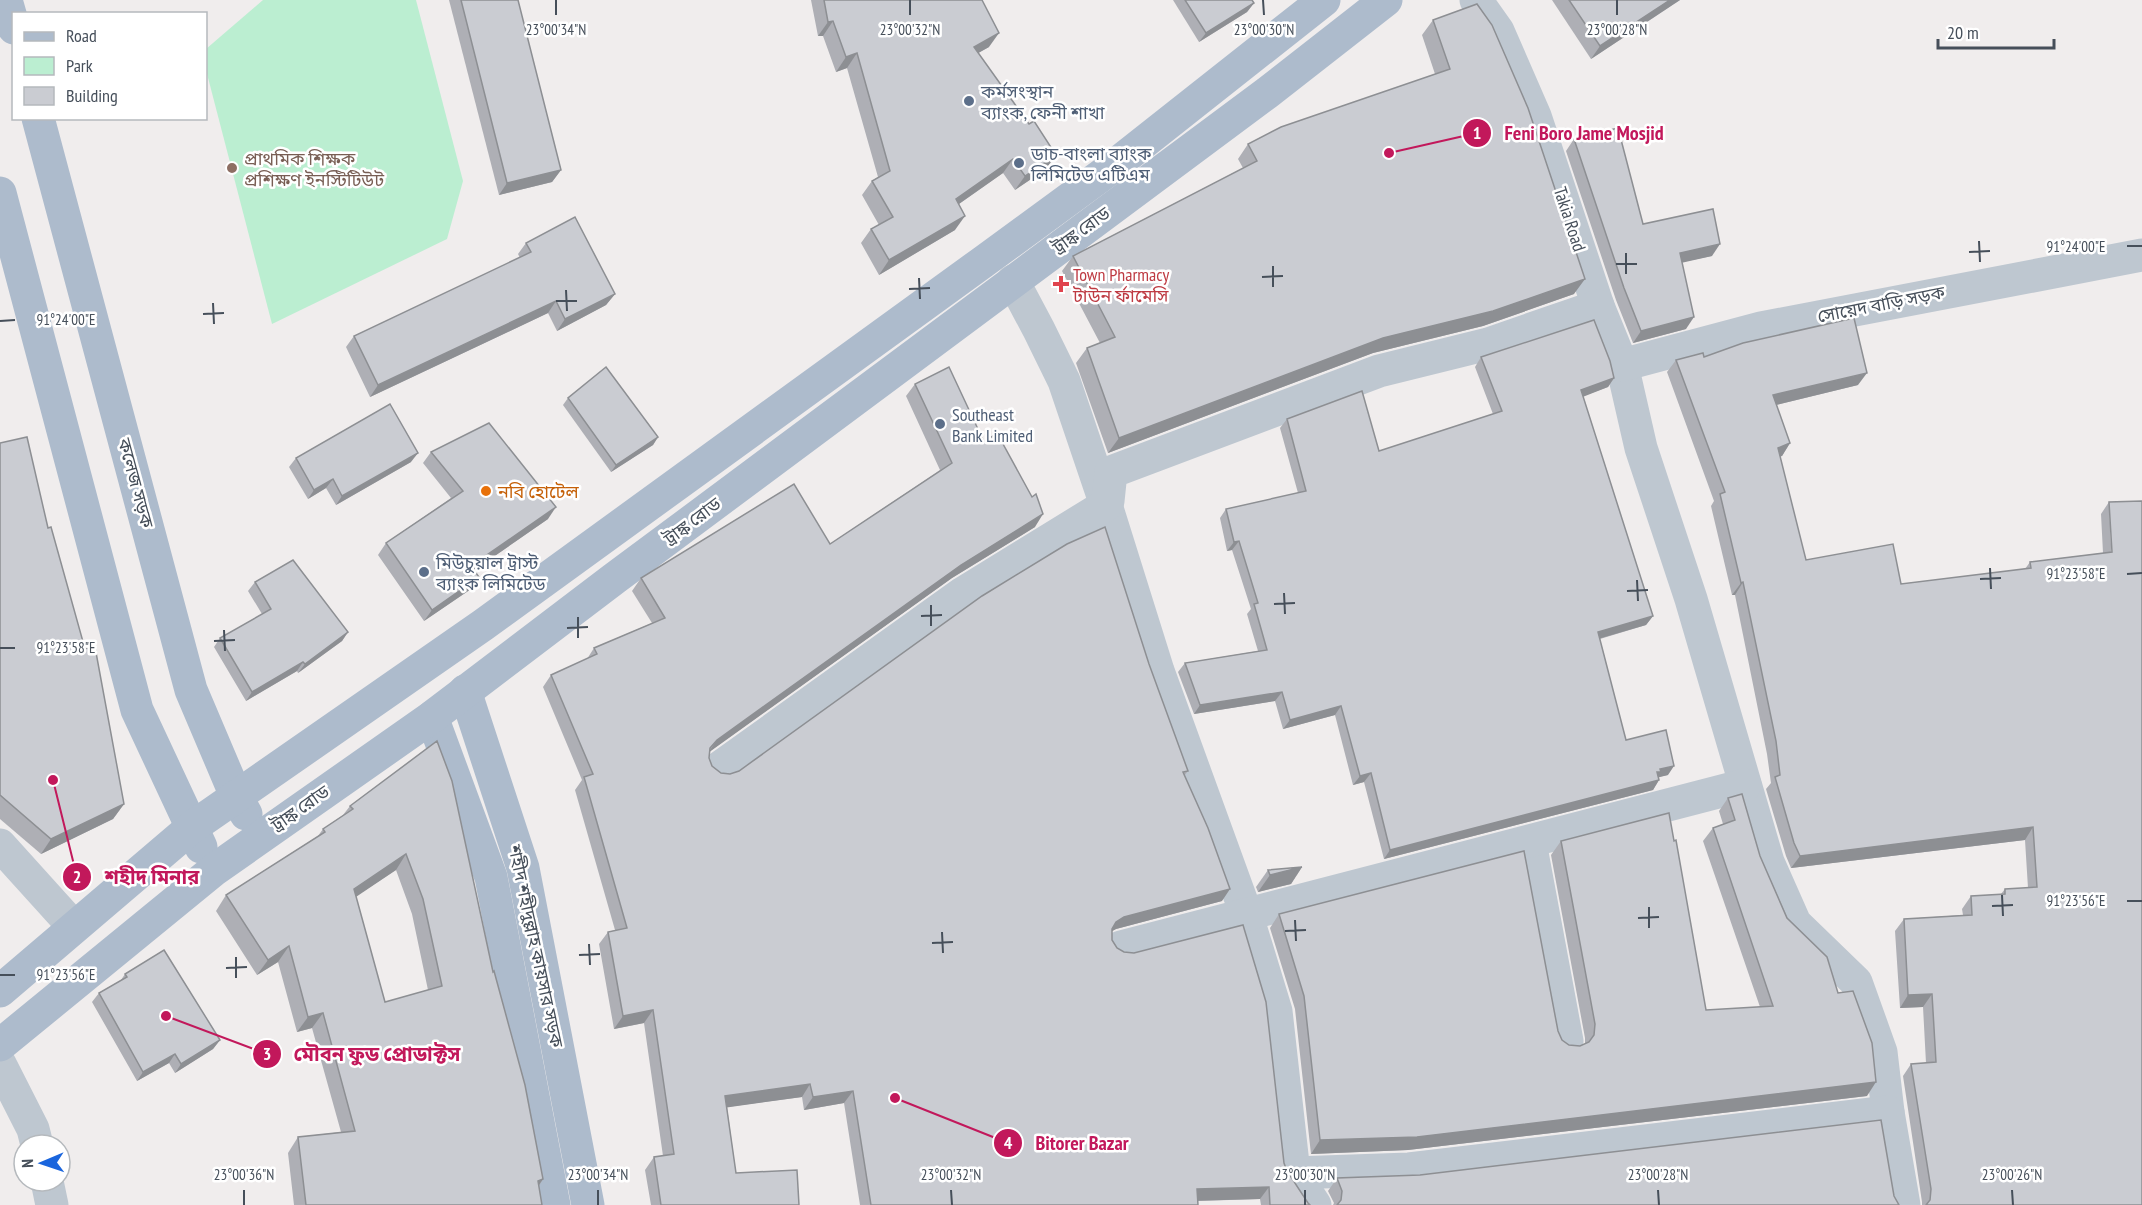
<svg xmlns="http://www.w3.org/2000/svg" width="2142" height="1205" font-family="'PT Sans Narrow','Noto Sans Bengali',sans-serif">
	<rect width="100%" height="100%" fill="#f0eded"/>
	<path fill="#bbeed1" d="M263,0H416L463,181L447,239L272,324L206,70V49Z"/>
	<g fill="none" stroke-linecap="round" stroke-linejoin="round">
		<g stroke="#bec7d0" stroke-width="33">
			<path d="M1476,0L1498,31L1535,116L1598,306L1622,365L1641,448L1691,599L1768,862L1795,923L1856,982L1881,1052L1888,1112L1904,1205"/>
			<path d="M1013,281L1039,330L1064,381L1106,505L1158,671L1247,916L1276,1011L1294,1173L1315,1205"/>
			<path d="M1622,365L1761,328L2142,255"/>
			<path d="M719,768L963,593L1106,505L1108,501L1111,472L1379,371L1488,344L1598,306"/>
			<path d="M1530,842L1567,1041"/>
			<path d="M0,845L74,927"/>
			<path d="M1121,947L1745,785"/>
			<path d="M0,1064L33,1129L37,1145"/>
			<path d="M1294,1173L1409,1169L1888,1112"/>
			<path d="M47,1181L52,1205"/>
		</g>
		<g stroke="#adbbcc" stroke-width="33">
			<path d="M6,0L14,28"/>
			<path d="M38,118L191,690L236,796L246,814"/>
			<path d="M0,193L137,710L201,847"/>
			<path d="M465,691L523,868L588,1205"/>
			<path d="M432,717L491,877L554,1205"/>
			<path d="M0,991L191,828L483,625L983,262L1110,169L1324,0"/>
			<path d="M0,1045L214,870L432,717L615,578L1267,93L1386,0"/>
		</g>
	</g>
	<g fill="#aeafb5" fill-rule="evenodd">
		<path d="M449,0H518L561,170L552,182L499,195Z"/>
		<path d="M811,0H982L989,47L978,53L1046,169L1015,190L1003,173L959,204L955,230L879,275L861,243L871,229L879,225L862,195L872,181L878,177L847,68L836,72L823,36H818Z"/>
		<path d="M1173,0H1252L1254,3L1247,12L1199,42Z"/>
		<path d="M1552,0H1680L1591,59Z"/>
		<path d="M1433,20L1574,294L1483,326L1373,353L1108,453L1076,363L1087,348L1100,343L1062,271L1073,256L1243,168L1238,159L1248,144L1435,74L1422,35Z"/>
		<path d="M1574,139L1643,224L1712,256L1682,262L1686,329L1633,343L1616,300L1566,151Z"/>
		<path d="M526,243L615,294L606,305L557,331L548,313L370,397L346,347L354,336L520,258L518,254Z"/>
		<path d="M1481,357L1614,378L1608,387L1583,396L1653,616L1646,625L1600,639L1626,740L1668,775L1658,777L1659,780L1653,790L1384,859L1364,782L1353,785L1335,715L1283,729L1275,701L1194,714L1178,672L1185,663L1258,651L1247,614L1251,609L1232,550L1227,551L1220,518L1226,509L1298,493L1280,428L1287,419L1379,451L1493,414L1475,367Z"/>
		<path d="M1704,357L1858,385L1776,405L1790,443L1782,456H1780L1806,560L1901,584L2025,569L2030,562L2103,553L2101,514L2109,502L2142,1205H1922V1202L1903,1076L1911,1064L1926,1063L1923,1007L1900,1008L1895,931L1904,919L1963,915L1962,909L1971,896L2001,894L2005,889L2028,888L2025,840L1791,868L1786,856L1766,789L1771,783L1767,754L1735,595H1732L1711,506L1714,501L1667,372L1676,360Z"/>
		<path d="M915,384L984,442L1035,527L952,578L710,751L709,758L712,766L721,773L730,774L1149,664L1188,771L1184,776L1222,901L1116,929L1112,931V940L1117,948L1284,1163L1287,1171L1308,1203L1310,1205H1261L1260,1199L1198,1201V1205H860L844,1103L804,1110L802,1097L727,1107L736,1173L799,1205H651L645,1170L654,1157L663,1156L644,1023L614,1029L599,944L608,932L615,930L575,790L582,780L543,687L551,675L587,659L594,648L652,623L632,591L641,578L830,544L940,470L906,396Z"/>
		<path d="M568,398L658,437L653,445L611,472L563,405Z"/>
		<path d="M0,443L48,528L124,804L113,819L41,854L0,819Z"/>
		<path d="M431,452L548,519L474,570L471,589L424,621L378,555L386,543L451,498L423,463Z"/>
		<path d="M296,458L411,462L336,505L326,488L308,499L289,467Z"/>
		<path d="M255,582L348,632L342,641L298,673L297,671L246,701L214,647L220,638L262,614L248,591Z"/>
		<path d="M437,741L543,1179L539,1186L542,1205H294L288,1153L298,1137L341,1132L312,1028L297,1032L278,962L257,975L216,911L226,895L318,836L323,829L343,815L350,806ZM396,870L412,914L428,990L385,1002L356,896Z"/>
		<path d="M1728,798L1760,856L1867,1096L1408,1150L1311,1154L1295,1009L1270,928L1279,914L1558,1031L1562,1040L1569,1045L1580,1046L1585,1044V1038L1551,855L1561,841L1706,1010L1760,1007L1703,841L1713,828L1723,824L1719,811Z"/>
		<path d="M1302,867L1291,884L1258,892L1256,887L1268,870Z"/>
		<path d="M125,974L220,1040L213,1049L175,1073L169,1063L137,1081L92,1002L99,993L121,980Z"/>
		<path d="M1337,1178L1894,1196L1899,1205H1333L1334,1203L1328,1191Z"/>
	</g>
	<g fill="#8d8f93">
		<path d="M1670,0H1680L1591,59L1600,46Z"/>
		<path d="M1254,3L1247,12L1199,42L1206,33Z"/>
		<path d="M833,21L823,36H818L828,22Z"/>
		<path d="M999,33L989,47L964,61L974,47Z"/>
		<path d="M857,53L847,68L836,72L846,57Z"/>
		<path d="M1056,155L1046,169L1015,190L1025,176Z"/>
		<path d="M1013,159L1003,173L946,213L956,199Z"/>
		<path d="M561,170L552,182L499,195L507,183Z"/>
		<path d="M965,216L955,230L879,275L889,260Z"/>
		<path d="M1720,244L1712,256L1672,265L1680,253Z"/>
		<path d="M1585,279L1574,294L1483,326L1373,353L1108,453L1119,438L1383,338Z"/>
		<path d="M615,294L606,305L557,331L565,319Z"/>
		<path d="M556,301L548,313L370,397L378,385Z"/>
		<path d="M1694,317L1686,329L1633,343L1641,331Z"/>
		<path d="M1867,373L1858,385L1764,408L1773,395Z"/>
		<path d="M1614,378L1608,387L1575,400L1581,390Z"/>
		<path d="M658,437L653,445L611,472L616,465Z"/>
		<path d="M1790,443L1782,456L1769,461L1778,448Z"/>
		<path d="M418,453L411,462L336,505L342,496Z"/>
		<path d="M333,479L326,488L308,499L314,490Z"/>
		<path d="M556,507L548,519L463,578L471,566Z"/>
		<path d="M1043,514L1035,527L952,578L708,753L717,740L961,565Z"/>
		<path d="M1239,541L1232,550L1227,551L1234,542Z"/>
		<path d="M479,577L471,589L424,621L432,610Z"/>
		<path d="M1743,582L1735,595H1732L1741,583Z"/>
		<path d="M1653,616L1646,625L1591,641L1598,632Z"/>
		<path d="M348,632L342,641L298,673L305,664Z"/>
		<path d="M303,662L297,671L246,701L252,692Z"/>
		<path d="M1282,692L1275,701L1194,714L1200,705Z"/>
		<path d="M1341,706L1335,715L1283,729L1290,720Z"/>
		<path d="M1674,766L1668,775L1656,778L1651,782L1660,769Z"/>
		<path d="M1371,773L1364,782L1353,785L1360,776Z"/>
		<path d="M1659,780L1653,790L1384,859L1390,850Z"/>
		<path d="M124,804L113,819L41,854L51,839Z"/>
		<path d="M2033,827L2025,840L1791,868L1800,856Z"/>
		<path d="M406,854L396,870L344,905L354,889Z"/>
		<path d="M1302,867L1291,884L1258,892L1270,875Z"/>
		<path d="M1230,889L1222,901L1116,929L1107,934L1116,922L1124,917Z"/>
		<path d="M289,946L278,962L257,975L268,960Z"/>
		<path d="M1932,994L1923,1007L1900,1008L1908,995Z"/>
		<path d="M653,1010L644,1023L614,1029L623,1016Z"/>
		<path d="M323,1013L312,1028L297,1032L308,1017Z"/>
		<path d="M220,1040L213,1049L175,1073L181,1064Z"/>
		<path d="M175,1054L169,1063L137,1081L143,1072Z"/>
		<path d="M1876,1082L1867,1096L1408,1150L1311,1154L1320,1140Z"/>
		<path d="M810,1084L802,1097L716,1109L725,1096Z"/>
		<path d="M853,1091L844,1103L804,1110L813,1097Z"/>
		<path d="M543,1179L533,1194L538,1181Z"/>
		<path d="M1269,1187L1260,1199L1188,1201L1197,1189Z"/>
	</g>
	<g fill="#caccd2" stroke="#8d8f93" stroke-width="1.5" fill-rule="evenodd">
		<path d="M461,0H518L561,170L507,183Z"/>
		<path d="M824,0H982L999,33L974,47L1029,124L1034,121L1056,155L1025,176L1013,159L956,199L965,216L889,260L871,229L893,217L872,181L890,171L857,53L846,57L833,21L828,22Z"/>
		<path d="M1185,0H1252L1254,3L1206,33Z"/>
		<path d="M1569,0H1670L1600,46Z"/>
		<path d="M1477,4L1492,25L1528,108L1585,279L1493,311L1383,338L1119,438L1087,348L1115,337L1073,256L1257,161L1248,144L1281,127L1450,69L1433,20Z"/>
		<path d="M1618,128L1643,224L1713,209L1720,244L1680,253L1694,317L1641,331L1624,288L1574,139Z"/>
		<path d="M575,217L615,294L565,319L556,301L378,385L354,336L531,252L526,243Z"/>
		<path d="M1854,318L1867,373L1773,395L1790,443L1778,448L1806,560L1893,544L1901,584L2031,568L2030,562L2112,552L2109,502L2142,501V1205H1926L1930,1200L1931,1189L1911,1064L1936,1062L1932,994L1908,995L1904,919L1972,915L1971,896L2005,894V889L2037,887L2033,827L1800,856L1794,843L1775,777L1780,775L1776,741L1743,582L1741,583L1720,494L1725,492L1676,360L1703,353L1704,357L1743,343Z"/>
		<path d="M1594,320L1610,361L1614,378L1581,390L1653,616L1598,632L1626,740L1666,730L1674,766L1660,769L1661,772H1657L1659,780L1390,850L1371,773L1360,776L1341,706L1290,720L1282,692L1200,705L1185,663L1267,650L1254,604L1258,603L1239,541L1234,542L1226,509L1306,491L1287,419L1362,391L1379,451L1502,411L1481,357Z"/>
		<path d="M606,367L658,437L616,465L568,398Z"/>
		<path d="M949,367L984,442L997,433L1032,497L1036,494L1043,514L961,565L717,740L710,748L709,758L712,766L721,773L730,774L739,771L982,596L1067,544L1105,527L1149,664L1188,771L1183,772L1208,828L1230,889L1124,917L1116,922L1112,929V940L1117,948L1124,952L1134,953L1243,925L1266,1002L1284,1163L1287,1171L1308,1203L1310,1205H1270L1269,1187L1197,1189L1198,1205H871L853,1091L813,1097L810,1084L725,1096L736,1173L797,1170L799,1205H661L654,1157L674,1154L653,1010L623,1016L608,932L627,928L584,777L593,774L551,675L597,654L594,648L665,618L641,578L794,484L830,544L952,463L915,384Z"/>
		<path d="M390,404L418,453L342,496L333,479L314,490L296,458Z"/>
		<path d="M489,423L556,507L471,566L479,577L432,610L386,543L463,491L431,452Z"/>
		<path d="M27,437L48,528L51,527L85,649L95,647L124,804L51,839L0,795V443Z"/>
		<path d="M293,560L348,632L305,664L303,662L252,692L220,638L271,609L255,582Z"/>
		<path d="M437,741L452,781L493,972L494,971L525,1085L543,1179L538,1181L542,1205H306L298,1137L355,1131L323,1013L308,1017L289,946L268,960L226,895L325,832L323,829L353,809L350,806ZM406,854L423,899L442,986L385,1002L354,889Z"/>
		<path d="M1742,794L1760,856L1787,918L1827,957L1838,993L1853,991L1872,1043L1876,1082L1417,1137L1320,1140L1304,996L1279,914L1524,851L1558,1031L1562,1040L1569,1045L1580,1046L1589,1042L1594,1035L1595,1024L1561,841L1669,813L1674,841L1676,840L1706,1010L1773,1006L1713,828L1735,820L1728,798Z"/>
		<path d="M1302,867L1270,875L1268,870Z"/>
		<path d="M164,950L220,1040L181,1064L175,1054L143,1072L99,993L127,977L125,974Z"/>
		<path d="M1881,1120L1894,1196L1899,1205H1337L1341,1200L1342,1191L1337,1178L1420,1175Z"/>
	</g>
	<path fill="none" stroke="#464f5a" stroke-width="2" d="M556,0V15M910,0V15M1263,0L1264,15M1617,0V15M1979,241L1980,262M2127,246H2142M1969,252L1990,251M1626,253V274M1616,264H1637M1273,266V287M1262,277L1283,276M919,278L920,299M909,289L930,288M566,290L567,311M556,301H577M213,303L214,324M203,314L224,313M0,321L15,320M1990,568L1991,589M2127,574L2142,573M1980,579L2001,578M1637,580L1638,601M1627,591L1648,590M1284,593L1285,614M1274,604L1295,603M931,605V626M921,616L942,615M578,617V638M567,628L588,627M224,630L225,651M214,641L235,640M0,648H15M2002,895L2003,916M2127,901H2142M1992,906L2013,905M1649,907V928M1638,918L1659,917M1295,920L1296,941M1285,931L1306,930M942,932L943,953M932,943L953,942M589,944L590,965M579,955L600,954M236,957V978M226,968L247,967M0,975H15M244,1190V1205M598,1190V1205M951,1190L952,1205M1305,1190V1205M1658,1190L1659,1205M2012,1190L2013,1205"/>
	<g fill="#5c6f8a" stroke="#fff" stroke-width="2">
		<circle cx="969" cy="101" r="6"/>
		<circle cx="1019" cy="163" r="6"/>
		<circle cx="940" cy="424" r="6"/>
		<circle cx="424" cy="572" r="6"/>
	</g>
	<circle fill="#8d6e63" stroke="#fff" stroke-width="2" cx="232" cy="168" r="6"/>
	<path fill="#e0444e" stroke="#fff" stroke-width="2" d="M1058 275h6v6h6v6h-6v6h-6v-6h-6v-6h6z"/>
	<circle fill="#e8710a" stroke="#fff" stroke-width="2" cx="486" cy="491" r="6"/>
	<g text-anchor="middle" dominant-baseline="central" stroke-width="5" stroke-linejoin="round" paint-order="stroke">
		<g font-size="18" fill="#4e5e75" stroke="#fff" text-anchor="start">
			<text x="981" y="91">কর্মসংস্থান<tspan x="981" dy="21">ব্যাংক, ফেনী শাখা</tspan></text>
			<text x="1031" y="153">ডাচ-বাংলা ব্যাংক<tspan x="1031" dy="21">লিমিটেড এটিএম</tspan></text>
			<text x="952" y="414">Southeast<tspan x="952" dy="21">Bank Limited</tspan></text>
			<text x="436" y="562">মিউচুয়াল ট্রাস্ট<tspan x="436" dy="21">ব্যাংক লিমিটেড</tspan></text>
		</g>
		<g font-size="18" fill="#785e54" stroke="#fff" text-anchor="start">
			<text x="244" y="158">প্রাথমিক শিক্ষক<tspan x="244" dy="21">প্রশিক্ষণ ইনস্টিটিউট</tspan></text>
		</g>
		<g font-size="18" fill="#464f5a" stroke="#fff">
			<text transform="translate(1570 219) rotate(72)">Takia Road</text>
			<text transform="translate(1081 230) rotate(-36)">ট্রাঙ্ক রোড</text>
			<text transform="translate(1881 304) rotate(-11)">সোয়েদ বাড়ি সড়ক</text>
			<text transform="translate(136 483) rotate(75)">কলেজ সড়ক</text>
			<text transform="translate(692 521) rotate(-37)">ট্রাঙ্ক রোড</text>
			<text transform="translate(300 808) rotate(-35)">ট্রাঙ্ক রোড</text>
			<text transform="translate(536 946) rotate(78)">শহীদ শহীদুল্লাহ কায়সার সড়ক</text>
		</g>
		<g font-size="18" fill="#be3a42" stroke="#fff" text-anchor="start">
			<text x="1073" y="274">Town Pharmacy<tspan x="1073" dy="21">টাউন র্ফামেসি</tspan></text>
		</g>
		<g font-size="18" fill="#c56008" stroke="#fff" text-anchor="start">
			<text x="498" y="491">নবি হোটেল</text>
		</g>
	</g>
	<g font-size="15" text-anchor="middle" fill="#464f5a" stroke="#fff" stroke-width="5" stroke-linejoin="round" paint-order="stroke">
		<text x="556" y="35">23°00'34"N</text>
		<text x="910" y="35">23°00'32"N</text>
		<text x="1264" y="35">23°00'30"N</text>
		<text x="1617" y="35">23°00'28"N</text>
		<text x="2076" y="252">91°24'00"E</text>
		<text x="66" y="325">91°24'00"E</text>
		<text x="2076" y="579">91°23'58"E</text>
		<text x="66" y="653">91°23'58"E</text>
		<text x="2076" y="906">91°23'56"E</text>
		<text x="66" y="980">91°23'56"E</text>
		<text x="244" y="1180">23°00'36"N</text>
		<text x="598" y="1180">23°00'34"N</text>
		<text x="951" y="1180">23°00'32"N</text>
		<text x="1305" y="1180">23°00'30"N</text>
		<text x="1658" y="1180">23°00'28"N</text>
		<text x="2012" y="1180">23°00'26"N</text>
	</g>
	<path fill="none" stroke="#c2185b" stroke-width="2" d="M1389 153L1477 133M53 780L77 877M166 1016L267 1054M895 1098L1008 1143"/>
	<g fill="#c2185b" stroke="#fff" stroke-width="2">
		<circle cx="1389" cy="153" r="6"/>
		<circle cx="53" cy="780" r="6"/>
		<circle cx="166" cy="1016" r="6"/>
		<circle cx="895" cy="1098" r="6"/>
		<circle cx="1477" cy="133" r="15"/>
		<circle cx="77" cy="877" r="15"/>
		<circle cx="267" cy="1054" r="15"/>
		<circle cx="1008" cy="1143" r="15"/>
	</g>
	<g font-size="18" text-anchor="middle" font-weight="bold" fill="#fff">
		<text x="1477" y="139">1</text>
		<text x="77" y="883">2</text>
		<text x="267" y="1060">3</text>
		<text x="1008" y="1149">4</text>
	</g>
	<g font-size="20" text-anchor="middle" font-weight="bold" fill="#c2185b" stroke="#fff" stroke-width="5" stroke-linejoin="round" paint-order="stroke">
		<text x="1584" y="140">Feni Boro Jame Mosjid</text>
		<text x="152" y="884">শহীদ মিনার</text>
		<text x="377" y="1061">মৌবন ফুড প্রোডাক্টস</text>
		<text x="1082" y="1150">Bitorer Bazar</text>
	</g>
	<rect x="12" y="12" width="195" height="108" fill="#ffffff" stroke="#b5b9bd" stroke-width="1.5"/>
	<rect x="24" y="32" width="30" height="9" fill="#adbbcc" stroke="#b5b9bd" stroke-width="1.5"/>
	<text x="66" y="42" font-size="18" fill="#464f5a">Road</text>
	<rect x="24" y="57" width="30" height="18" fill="#bbeed1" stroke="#b5b9bd" stroke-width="1.5"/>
	<text x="66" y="72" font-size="18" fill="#464f5a">Park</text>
	<rect x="24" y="87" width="30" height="18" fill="#caccd2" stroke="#b5b9bd" stroke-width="1.5"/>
	<text x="66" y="102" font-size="18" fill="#464f5a">Building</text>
	<g transform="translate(42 1163) rotate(268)"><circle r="28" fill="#ffffff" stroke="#b5b9bd" stroke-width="1.5"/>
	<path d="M0-4.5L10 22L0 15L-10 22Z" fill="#1a65dd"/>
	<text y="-9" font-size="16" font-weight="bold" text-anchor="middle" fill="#464f5a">N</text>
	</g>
	<path d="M1938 39v9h116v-9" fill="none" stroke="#464f5a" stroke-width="3"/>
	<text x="1947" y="39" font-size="18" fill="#464f5a" stroke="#ffffff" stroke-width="4.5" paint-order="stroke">20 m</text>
</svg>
